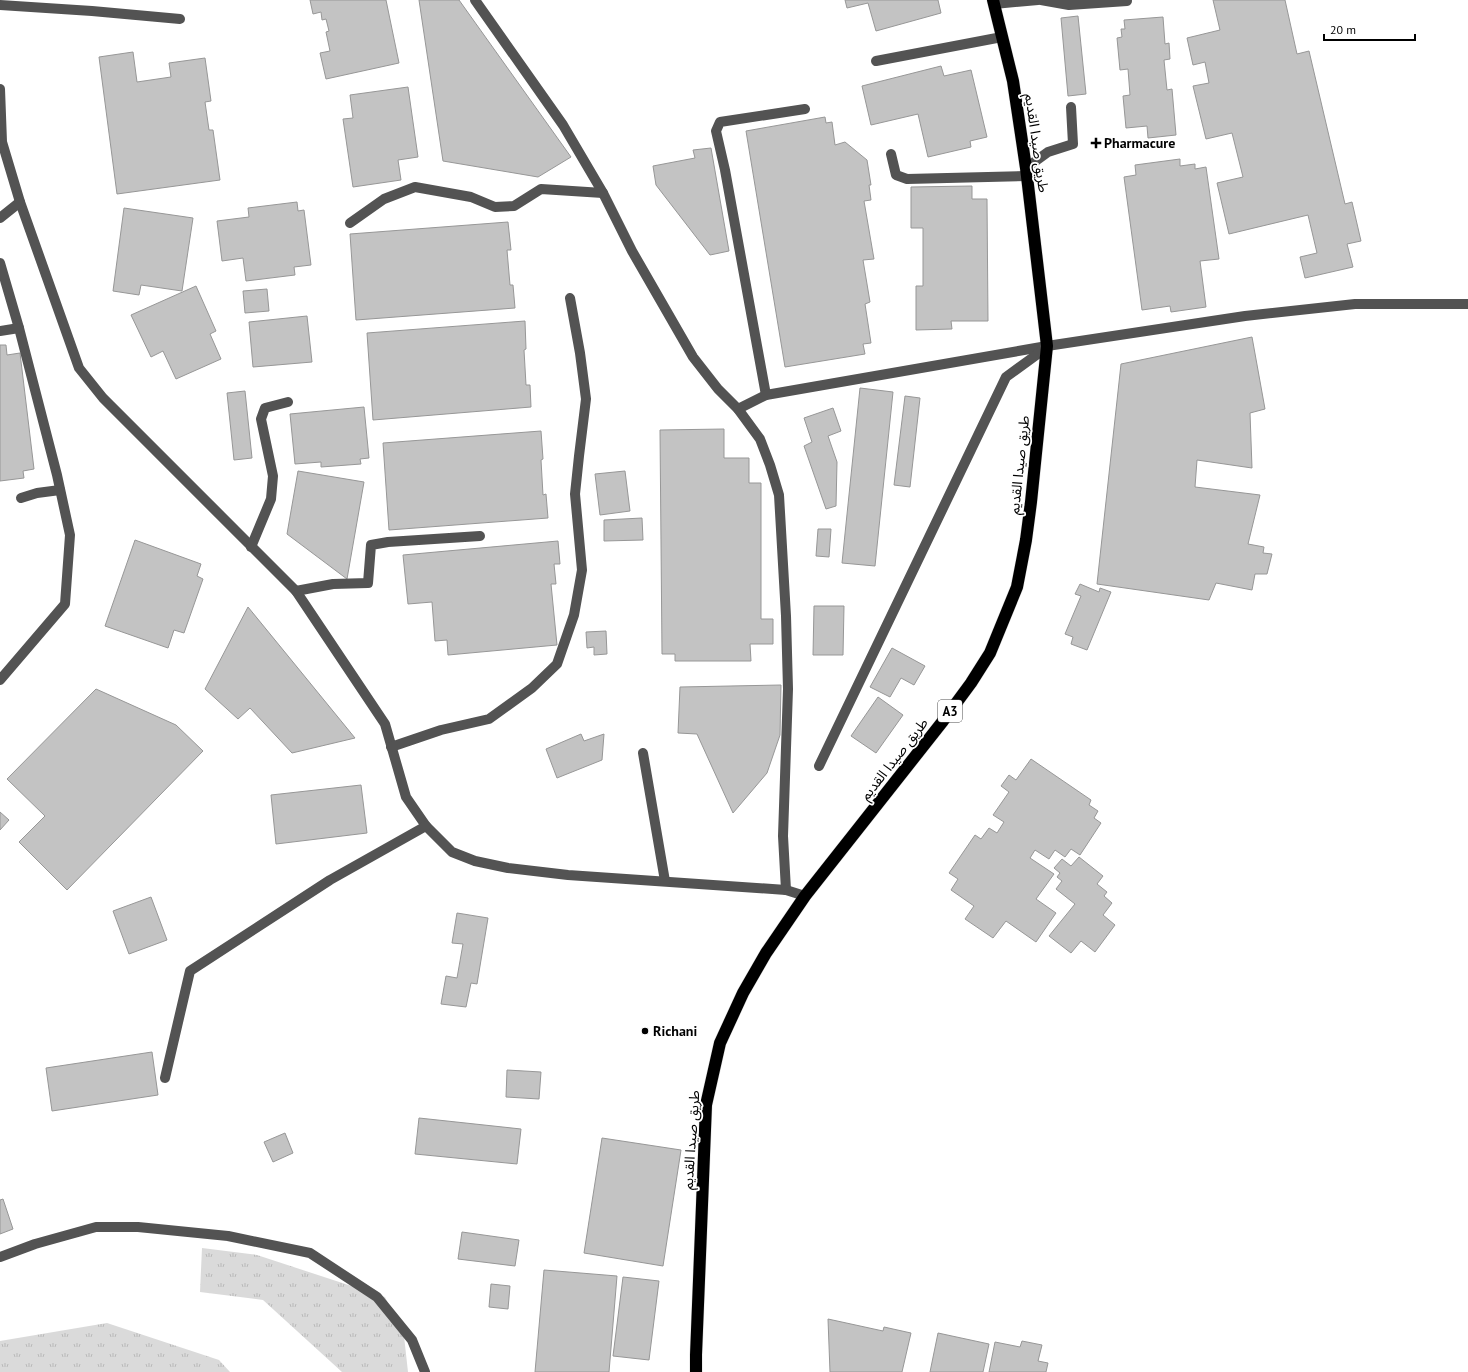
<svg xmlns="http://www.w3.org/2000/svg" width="1468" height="1372" font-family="'PT Sans','Noto Sans Arabic',sans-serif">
	<defs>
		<pattern id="grass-tufts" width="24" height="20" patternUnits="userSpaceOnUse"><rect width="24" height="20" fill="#dadada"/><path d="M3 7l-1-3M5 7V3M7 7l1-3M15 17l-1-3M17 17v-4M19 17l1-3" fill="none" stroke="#b9b9b9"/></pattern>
	</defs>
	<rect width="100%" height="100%" fill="#fff"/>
	<g fill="url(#grass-tufts)">
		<path d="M202,1248L257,1255L385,1297L404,1336L408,1372H342L263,1300L200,1292Z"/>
		<path d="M107,1323L219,1360L230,1372H0V1341Z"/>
	</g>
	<g fill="#c3c3c3" stroke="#979797">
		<path d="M310,0H386L399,63L326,79L320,53L330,51L326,32L329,31L326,19L322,20L321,12L313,14Z"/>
		<path d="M419,0H459L571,157L538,177L443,161Z"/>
		<path d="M845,0H938L941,13L876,31L868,3L847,8Z"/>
		<path d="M1213,0H1285L1297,54L1309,51L1345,204L1352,202L1361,241L1347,244L1353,267L1305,278L1300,257L1317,253L1308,215L1229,234L1217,183L1243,177L1232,133L1206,139L1193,86L1209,83L1205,62L1193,65L1187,38L1220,30Z"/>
		<path d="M1078,16L1086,94L1068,96L1061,18Z"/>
		<path d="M1163,17L1165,44L1169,43L1170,59L1164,60L1167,90L1172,89L1176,135L1148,138L1147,126L1126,128L1123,96L1130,95L1128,69L1120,70L1117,38L1122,37L1121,29H1125L1124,20Z"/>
		<path d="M133,52L137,82L171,77L169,63L205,58L211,101L205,102L209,130H213L220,180L117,194L99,57Z"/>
		<path d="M941,66L944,76L971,70L987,137L970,141L971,147L928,157L918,114L871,125L862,86Z"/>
		<path d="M408,87L418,157L398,160L401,180L353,187L343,119L353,118L350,95Z"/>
		<path d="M825,117L826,123L832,122L835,145L845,142L867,160L871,185H869L871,200L864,201L874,259L863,260L870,302L865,304L871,343L863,344L865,354L785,367L746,131Z"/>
		<path d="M711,148L729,251L710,255L656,185L653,166L695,158L693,150Z"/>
		<path d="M1180,159V166L1195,164V169L1206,167L1219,259L1200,261L1206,307L1171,312L1170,306L1142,310L1124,177L1136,175L1135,165Z"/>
		<path d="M972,186V199H987L988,321H951L952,329L916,330V286H923V228H911V187Z"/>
		<path d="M297,202L298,211L304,210L311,265L294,267L295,275L246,281L243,258L222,261L217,221L249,217L248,208Z"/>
		<path d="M124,208L193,218L182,291L141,285L139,295L113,291Z"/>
		<path d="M508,222L511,250H507L510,285H513L515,308L356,320L350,234Z"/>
		<path d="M196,286L216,331L210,334L221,359L176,379L163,351L151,357L131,315Z"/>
		<path d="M267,289L269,311L245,313L243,291Z"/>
		<path d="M307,316L312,362L253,367L249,322Z"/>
		<path d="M525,321L526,349L524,350L526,385H530L531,407L373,420L367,333Z"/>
		<path d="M1252,337L1265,409L1250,413L1252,468L1197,460L1195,487L1260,495L1248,544L1264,547L1263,553L1272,554L1267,574H1255L1252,590L1216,583L1209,600L1097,584L1121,364Z"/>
		<path d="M0,345H6L7,355L20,353L34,469L23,471L24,478L0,481Z"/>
		<path d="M860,388L893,392L875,566L842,563Z"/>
		<path d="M245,391L252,458L234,460L227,393Z"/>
		<path d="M905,396L920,398L910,487L894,485Z"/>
		<path d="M364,407L369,458L360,459L361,464L321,467V462L295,464L290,414Z"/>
		<path d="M833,408L841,431L828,436L837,462L836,506L826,509L804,446L812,442L804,418Z"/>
		<path d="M724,429V458H749V483H761V619H773V644H750L751,661H675V654H662L660,430Z"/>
		<path d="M541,431L543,459L541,460L543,495L546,494L548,518L389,530L383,443Z"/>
		<path d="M298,471L364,482L347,579L287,534Z"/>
		<path d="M625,471L630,511L600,515L595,474Z"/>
		<path d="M642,518L643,540L604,541V520Z"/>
		<path d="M818,529H831L829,557L816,556Z"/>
		<path d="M135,540L201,564L197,576L203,579L184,633L174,630L168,648L105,626Z"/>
		<path d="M558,541L560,564H554L556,584H551L557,645L448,655L447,640L435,641L432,602L408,604L403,555Z"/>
		<path d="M1080,584L1099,592L1100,588L1111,592L1087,650L1071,644L1073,637L1065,634L1081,596L1075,594Z"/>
		<path d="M814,606H844L843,655H813Z"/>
		<path d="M248,607L355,738L292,753L250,708L238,719L205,689Z"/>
		<path d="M606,631L607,654L594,655V647L587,648L586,632Z"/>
		<path d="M892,648L925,666L914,685L901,678L890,697L870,687Z"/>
		<path d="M781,685L780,735L767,773L733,813L697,734L678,733L680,687Z"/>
		<path d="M96,689L176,725L203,751L67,890L19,842L45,816L7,779Z"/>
		<path d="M878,697L903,715L876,753L851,736Z"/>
		<path d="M581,734L584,741L604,734L602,760L557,778L546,749Z"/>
		<path d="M1031,759L1091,800L1089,805L1098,811L1094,818L1101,823L1080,855L1071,849L1065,857L1055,850L1049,859L1035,850L1030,858L1054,874L1036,899L1056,913L1036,942L1006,921L993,938L965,919L974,906L951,890L958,879L949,873L975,835L981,839L989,828L997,833L1004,822L993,815L1009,792L1001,786L1009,775L1016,780Z"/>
		<path d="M361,785L367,833L276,844L271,795Z"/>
		<path d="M0,812L9,820L0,830Z"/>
		<path d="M1079,857L1103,876L1097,884L1107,892L1104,896L1112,903L1103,915L1115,925L1095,952L1081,941L1071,953L1049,936L1075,904L1056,889L1062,881L1057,877L1060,873L1054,868L1062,859L1071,866Z"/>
		<path d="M151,897L167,940L129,954L113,911Z"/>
		<path d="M457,913L488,918L477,984L471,983L466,1007L441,1004L446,976L457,978L463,944L452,943Z"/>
		<path d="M152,1052L158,1095L52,1111L46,1068Z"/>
		<path d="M507,1070L541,1072L539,1099L506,1097Z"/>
		<path d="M419,1118L521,1129L517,1164L415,1154Z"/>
		<path d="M285,1133L293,1153L273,1162L264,1142Z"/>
		<path d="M602,1138L681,1150L663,1266L584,1253Z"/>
		<path d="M3,1199L13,1229L0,1234V1200Z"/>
		<path d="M462,1232L519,1240L515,1266L458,1259Z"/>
		<path d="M544,1270L617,1276L609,1372H535Z"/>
		<path d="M623,1277L659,1281L649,1360L613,1356Z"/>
		<path d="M491,1284L510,1286L508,1309L489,1307Z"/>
		<path d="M828,1319L883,1331L884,1327L911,1333L902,1372H830Z"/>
		<path d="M938,1333L989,1344L983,1372H930Z"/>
		<path d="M1022,1341L1042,1345L1038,1361L1048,1363L1046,1372H989L995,1342L1020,1347Z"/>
	</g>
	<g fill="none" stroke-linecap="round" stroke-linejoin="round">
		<g stroke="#dbdbdb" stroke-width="13">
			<path id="highway" d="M696,1372V1355L706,1105L720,1043L743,993L766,953L805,896L943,721L971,683L990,653L1017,587L1026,540L1031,502L1047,346L1026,168L1013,81L993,0"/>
		</g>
		<g stroke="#535353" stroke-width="10">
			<path d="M475,0L563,125L603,193L632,251L693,357L718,389L738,409L760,439L770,465L779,495L786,616L788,689L783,836L786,890"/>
			<path d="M1041,0L1069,5L1127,1"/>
			<path d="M994,4L1038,0"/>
			<path d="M0,5L92,11L180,19"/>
			<path d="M876,61L1002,37"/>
			<path d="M0,89L2,142L20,202L79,368L103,398L296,591L385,724L406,797L426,826L452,852L475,861L508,868L568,875L786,890L805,896"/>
			<path d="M891,154L896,175L907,179L1027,176"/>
			<path d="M1026,168L1048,152L1073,144L1071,107"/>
			<path d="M0,218L20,202"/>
			<path d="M350,223L384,199L415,187L471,197L495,207L514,206L541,189L603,193"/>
			<path d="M0,263L19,328L57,475L70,535L65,604L0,680"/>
			<path d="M0,331L19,328"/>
			<path d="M766,395L725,170L716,131L720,122L805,109"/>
			<path d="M738,409L766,395L1047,346L1245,316L1355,304H1468"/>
			<path d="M21,498L37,493L60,490"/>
			<path d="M251,547L271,499L273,476L261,419L265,408L288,402"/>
			<path d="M296,591L333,584L368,583L371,545L388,542L480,536"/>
			<path d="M391,747L441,730L489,719L532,688L557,664L574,615L582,570L575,494L579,456L586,399L580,353L570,298"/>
			<path d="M643,753L665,881"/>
			<path d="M819,766L1006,377L1046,348"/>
			<path d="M165,1078L190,971L330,880L426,826"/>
			<path d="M0,1257L35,1244L96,1227H138L228,1236L310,1253L377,1297L412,1340L425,1372"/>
		</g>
		<use href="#highway" stroke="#000" stroke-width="12"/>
	</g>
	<g fill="#000" stroke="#fff" stroke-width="1.5">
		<path d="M1094 137h4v4h4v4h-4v4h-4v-4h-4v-4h4z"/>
		<circle cx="645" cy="1031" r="4"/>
	</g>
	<g text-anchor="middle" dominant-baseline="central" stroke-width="3.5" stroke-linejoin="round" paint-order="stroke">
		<rect fill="#fff" stroke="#4c4c4c" stroke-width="1" x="938" y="700" width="24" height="22" rx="3"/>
		<g font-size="13" font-weight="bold" fill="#000">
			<text x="950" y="711">A3</text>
		</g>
		<g font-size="14" fill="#000" stroke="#fff">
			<text transform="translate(1037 143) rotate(82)">طريق صيدا القديم</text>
			<text transform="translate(1019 465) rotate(-84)">طريق صيدا القديم</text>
			<text transform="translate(894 759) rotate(-52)">طريق صيدا القديم</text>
			<text transform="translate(691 1140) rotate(-86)">طريق صيدا القديم</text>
		</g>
		<g font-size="14" font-weight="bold" fill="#000" stroke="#fff" text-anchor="start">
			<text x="1104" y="143">Pharmacure</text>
			<text x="653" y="1031">Richani</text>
		</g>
	</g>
	<path d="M1324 34v6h91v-6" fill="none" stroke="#000000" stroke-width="2"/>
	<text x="1330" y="34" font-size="12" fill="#000000" stroke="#ffffff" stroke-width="3" paint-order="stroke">20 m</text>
</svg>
